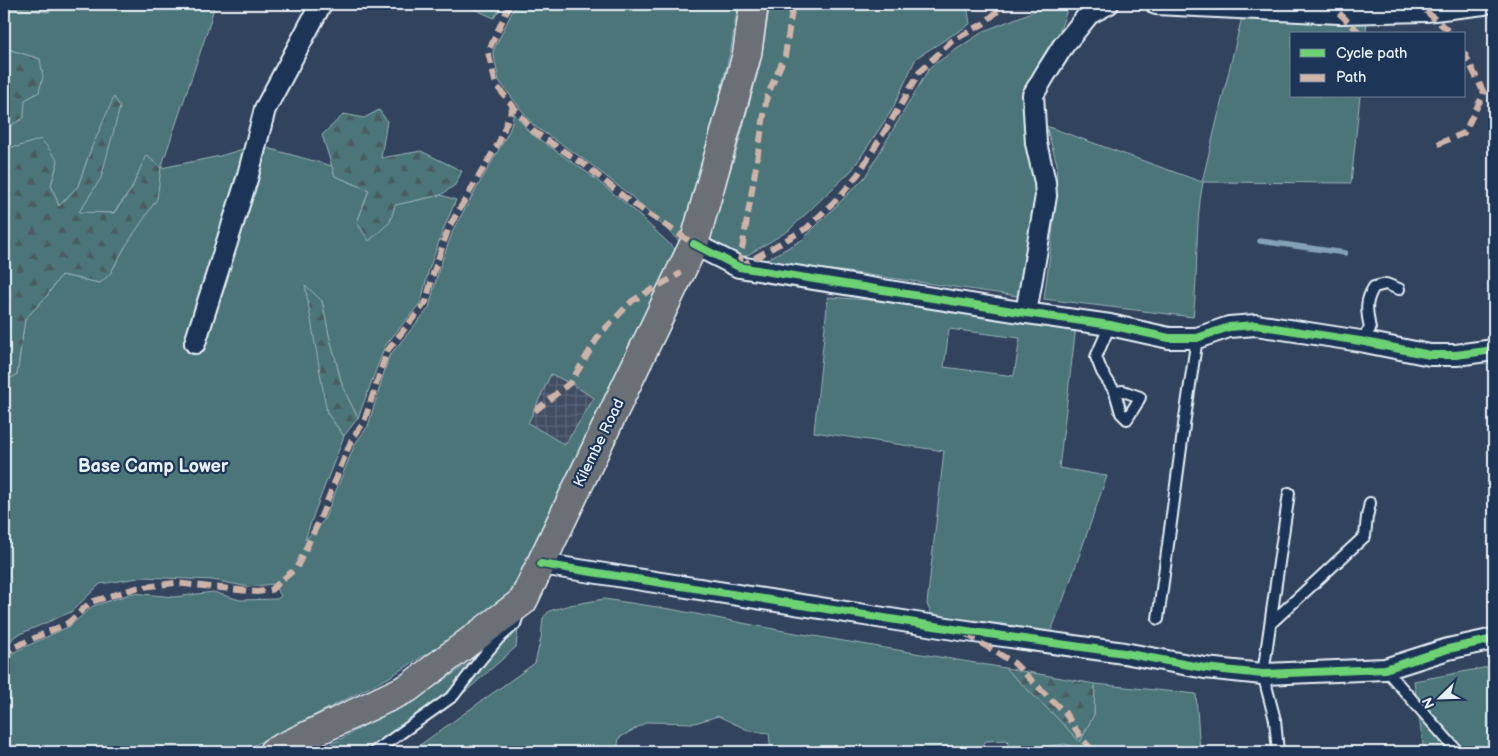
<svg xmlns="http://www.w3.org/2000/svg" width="1498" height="756" font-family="'Balsamiq Sans',sans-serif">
	<defs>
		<pattern id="industrial-grid" width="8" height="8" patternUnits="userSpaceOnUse" patternTransform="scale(1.25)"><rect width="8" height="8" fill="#414d63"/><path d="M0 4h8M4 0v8" fill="none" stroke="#5c677a"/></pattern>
		<pattern id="forest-firs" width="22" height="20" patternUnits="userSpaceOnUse" patternTransform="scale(1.25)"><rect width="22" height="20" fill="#4c7579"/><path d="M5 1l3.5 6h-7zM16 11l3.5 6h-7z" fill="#495c5f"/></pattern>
	</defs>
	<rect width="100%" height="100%" fill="#32435e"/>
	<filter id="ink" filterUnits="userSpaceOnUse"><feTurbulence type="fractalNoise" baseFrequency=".02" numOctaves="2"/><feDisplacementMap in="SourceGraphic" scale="10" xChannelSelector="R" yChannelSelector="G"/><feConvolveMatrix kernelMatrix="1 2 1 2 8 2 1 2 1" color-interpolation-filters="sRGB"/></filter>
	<g filter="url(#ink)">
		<path fill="url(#industrial-grid)" d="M551,374L594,397L566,445L528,423Z"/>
		<g fill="#4c7579" stroke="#9ab3b8" fill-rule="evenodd">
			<path d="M62,4H215L208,29L161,168L220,156L256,145L332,166L335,176L369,190L357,223L390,222L395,205L441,195L456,200L444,228L429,269L421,302L385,346L358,418L343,388L329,335L322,301L327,413L344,436L315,511L305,540L324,520L355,444L368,426L389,356L429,308L438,272L454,228L502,144L510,129L514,113L530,133L588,173L630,207L675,249L593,458L549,540L506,599L460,633L388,678L241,752H4V668L14,652L70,626L93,606L133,593L174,597L213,592L240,600L277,599L281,596L273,584L249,587L212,580L144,577L100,584L71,612L15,636L4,650V383L17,374L25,319L46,297L61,275L100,283L110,274L125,247L146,156L131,190L113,213H78L101,178L91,149L78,186L59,206L51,185L58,161L17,147L4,146V129L10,126L25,100L39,92L40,59L4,48V7L48,12ZM551,374L573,385L594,398L565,445L528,423Z"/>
			<path d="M463,4H503L494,18Z"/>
			<path d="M516,4H738L731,49L692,206L680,242L631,196L585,160L534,126L499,81L493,51Z"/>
			<path d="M770,4H967L970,24L916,58L892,110L852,170L788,231L741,259L709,244L711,228L736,153L760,64Z"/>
			<path d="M1037,10H1067L1047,67L1030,105L1042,178L1025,297L848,272L762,262L802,240L865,177L930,67L984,31Z"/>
			<path d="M1242,17L1367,20L1366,34H1292V96H1360L1351,183L1203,182C1194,227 1199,272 1193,317L1044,299L1051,247L1055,202L1057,164L1046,126L1202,182Z"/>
			<path d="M828,297L951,306L1076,326L1059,468L1107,476L1070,582L1045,647L933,618L927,604L944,451L814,432ZM949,329L1020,338L1014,376L944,367Z"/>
			<path d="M604,599L670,609L784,631L1005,668L1056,716L1080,742L1094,714L1095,684L1196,694L1200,752H1088L1065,744L1034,749L1028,752H1010L1007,740L986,741L976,752H771L769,733L750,731L718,716L695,723L647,722L619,738L617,752H410L535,663L541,638L543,618L549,611L570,605Z"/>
			<path d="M518,629L516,647L446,709L377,752H314L341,739L452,675Z"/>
			<path d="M1494,666V752H1424L1414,681Z"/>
		</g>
		<g fill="url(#forest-firs)" stroke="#9ab3b8">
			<path d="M4,4H62L48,12L4,7Z"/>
			<path d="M4,48L40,59L43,77L39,92L25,100L24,118L4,129Z"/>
			<path d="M114,97L120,107L101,178L79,212L114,213L131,190L146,155L161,168L157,199L125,247L110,274L100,283L61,275L46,297L25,319L17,374L4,383V146L17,147L41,139L58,161L51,185L59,206L78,186L91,149Z"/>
			<path d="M379,110L387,121L381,158L421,151L462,171L455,185L441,195L395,205L390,222L369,241L357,223L369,190L335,176L322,135L344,114L364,118Z"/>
			<path d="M305,285L322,301L329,335L343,388L358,418L344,436L327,413Z"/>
			<path d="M1005,668L1095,684L1094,714L1080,742L1055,716Z"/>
		</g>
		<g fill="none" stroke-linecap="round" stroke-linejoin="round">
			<path stroke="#84a2b5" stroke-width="5.5" d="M1260,241L1345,253"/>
			<g stroke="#e8f1f8" stroke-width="14">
				<g id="lane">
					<path d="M1110,325L1096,357L1102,372L1115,392L1123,391L1140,397L1137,403L1127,419L1121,413L1115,392"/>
					<path d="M1360,341L1370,329C1367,311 1364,303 1374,287L1386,284L1399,289"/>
					<path d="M1158,619L1185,418L1197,338"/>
					<path d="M1271,623L1365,536L1367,517L1370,503"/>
					<path d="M1385,669L1458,752"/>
					<path d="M374,752L453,696L481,659L498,639L515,624L517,618"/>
					<path d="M1278,752L1275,720L1263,674L1289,493"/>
				</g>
			</g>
			<g stroke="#e8f1f8" stroke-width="24">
				<g id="street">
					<path d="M1156,4L1339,13L1426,11L1484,4"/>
					<path d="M694,244L739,267L1026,313L1110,325L1169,338H1197L1229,327L1256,325L1360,341L1430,355H1456L1494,350"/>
					<path d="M1026,313L1046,196L1045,182L1036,143L1033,95L1046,73L1063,46L1089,14L1108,4"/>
					<path d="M195,343L247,179L265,109L321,4"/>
					<path d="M541,564L960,630L1124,653L1205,668L1263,674L1385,669L1448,649L1494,639"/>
				</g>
			</g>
			<g stroke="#e8f1f8" stroke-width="31">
				<path id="primary" d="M273,752L408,688L523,601L694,244L747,54L754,4"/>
			</g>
			<use href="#lane" stroke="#1d3557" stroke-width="10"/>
			<use href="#street" stroke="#1d3557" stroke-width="20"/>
			<use href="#primary" stroke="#6b6f75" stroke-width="28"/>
			<g stroke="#ceb3a9" stroke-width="6" stroke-dasharray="12 6" stroke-linecap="butt">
				<path d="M510,4L488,52L496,85L533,131L585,165L629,201L694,244"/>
				<path d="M1426,11L1452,34"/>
				<path d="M1339,13L1361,34"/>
				<path d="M1438,144L1464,133L1484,93L1464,52"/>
				<path d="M739,267L807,228L842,194L859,173L902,103L920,71L952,41L983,24L1006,4"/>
				<path d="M739,267L756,166L767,96L785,56L793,4"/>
				<path d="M535,411L571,382L600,334L632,301L681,273"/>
				<path d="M966,634L1014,663L1065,713L1083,740L1094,752"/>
				<path d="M4,659L12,648L68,623L91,602L136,588L175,583L257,592L271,590L297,567L320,519L351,441L364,422L387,351L426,302L433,274L449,227L499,142L513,106"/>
			</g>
			<g stroke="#1d3557" stroke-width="11">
				<g id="cycleway">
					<path d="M694,244L739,267L1026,313L1110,325L1169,338H1197L1229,327L1256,325L1360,341L1430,355H1456L1494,350"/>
					<path d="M541,564L960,630L1124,653L1205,668L1263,674L1385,669L1448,649L1494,639"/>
				</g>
			</g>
			<use href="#cycleway" stroke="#6cd273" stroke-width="8"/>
		</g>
	</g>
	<g text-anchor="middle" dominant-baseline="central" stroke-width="4.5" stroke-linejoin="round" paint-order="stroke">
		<g font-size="15" fill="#e8f1f8" stroke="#1d3557">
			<text transform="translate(599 443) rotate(-64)">Kilembe Road</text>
		</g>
		<g font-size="18" font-weight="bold" fill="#e8f1f8" stroke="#1d3557">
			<text x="153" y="466">Base Camp Lower</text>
		</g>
	</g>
	<rect width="1498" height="756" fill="none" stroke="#1d3557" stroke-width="20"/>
	<rect x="10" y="10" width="1478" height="736" fill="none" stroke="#e8f1f8" stroke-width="2" filter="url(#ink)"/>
	<rect x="1290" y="32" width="175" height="65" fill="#1d3557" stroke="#6e8097"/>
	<rect x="1300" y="49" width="25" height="8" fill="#6cd273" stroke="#6e8097"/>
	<text x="1336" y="58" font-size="15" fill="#e8f1f8">Cycle path</text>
	<rect x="1300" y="74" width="25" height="8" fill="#ceb3a9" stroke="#6e8097"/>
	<text x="1336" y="82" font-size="15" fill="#e8f1f8">Path</text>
	<g transform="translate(1440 698) rotate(247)" stroke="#1d3557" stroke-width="4" paint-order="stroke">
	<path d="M0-4L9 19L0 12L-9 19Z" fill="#e8f1f8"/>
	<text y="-8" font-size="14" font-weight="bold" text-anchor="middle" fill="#e8f1f8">N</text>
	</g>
</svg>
